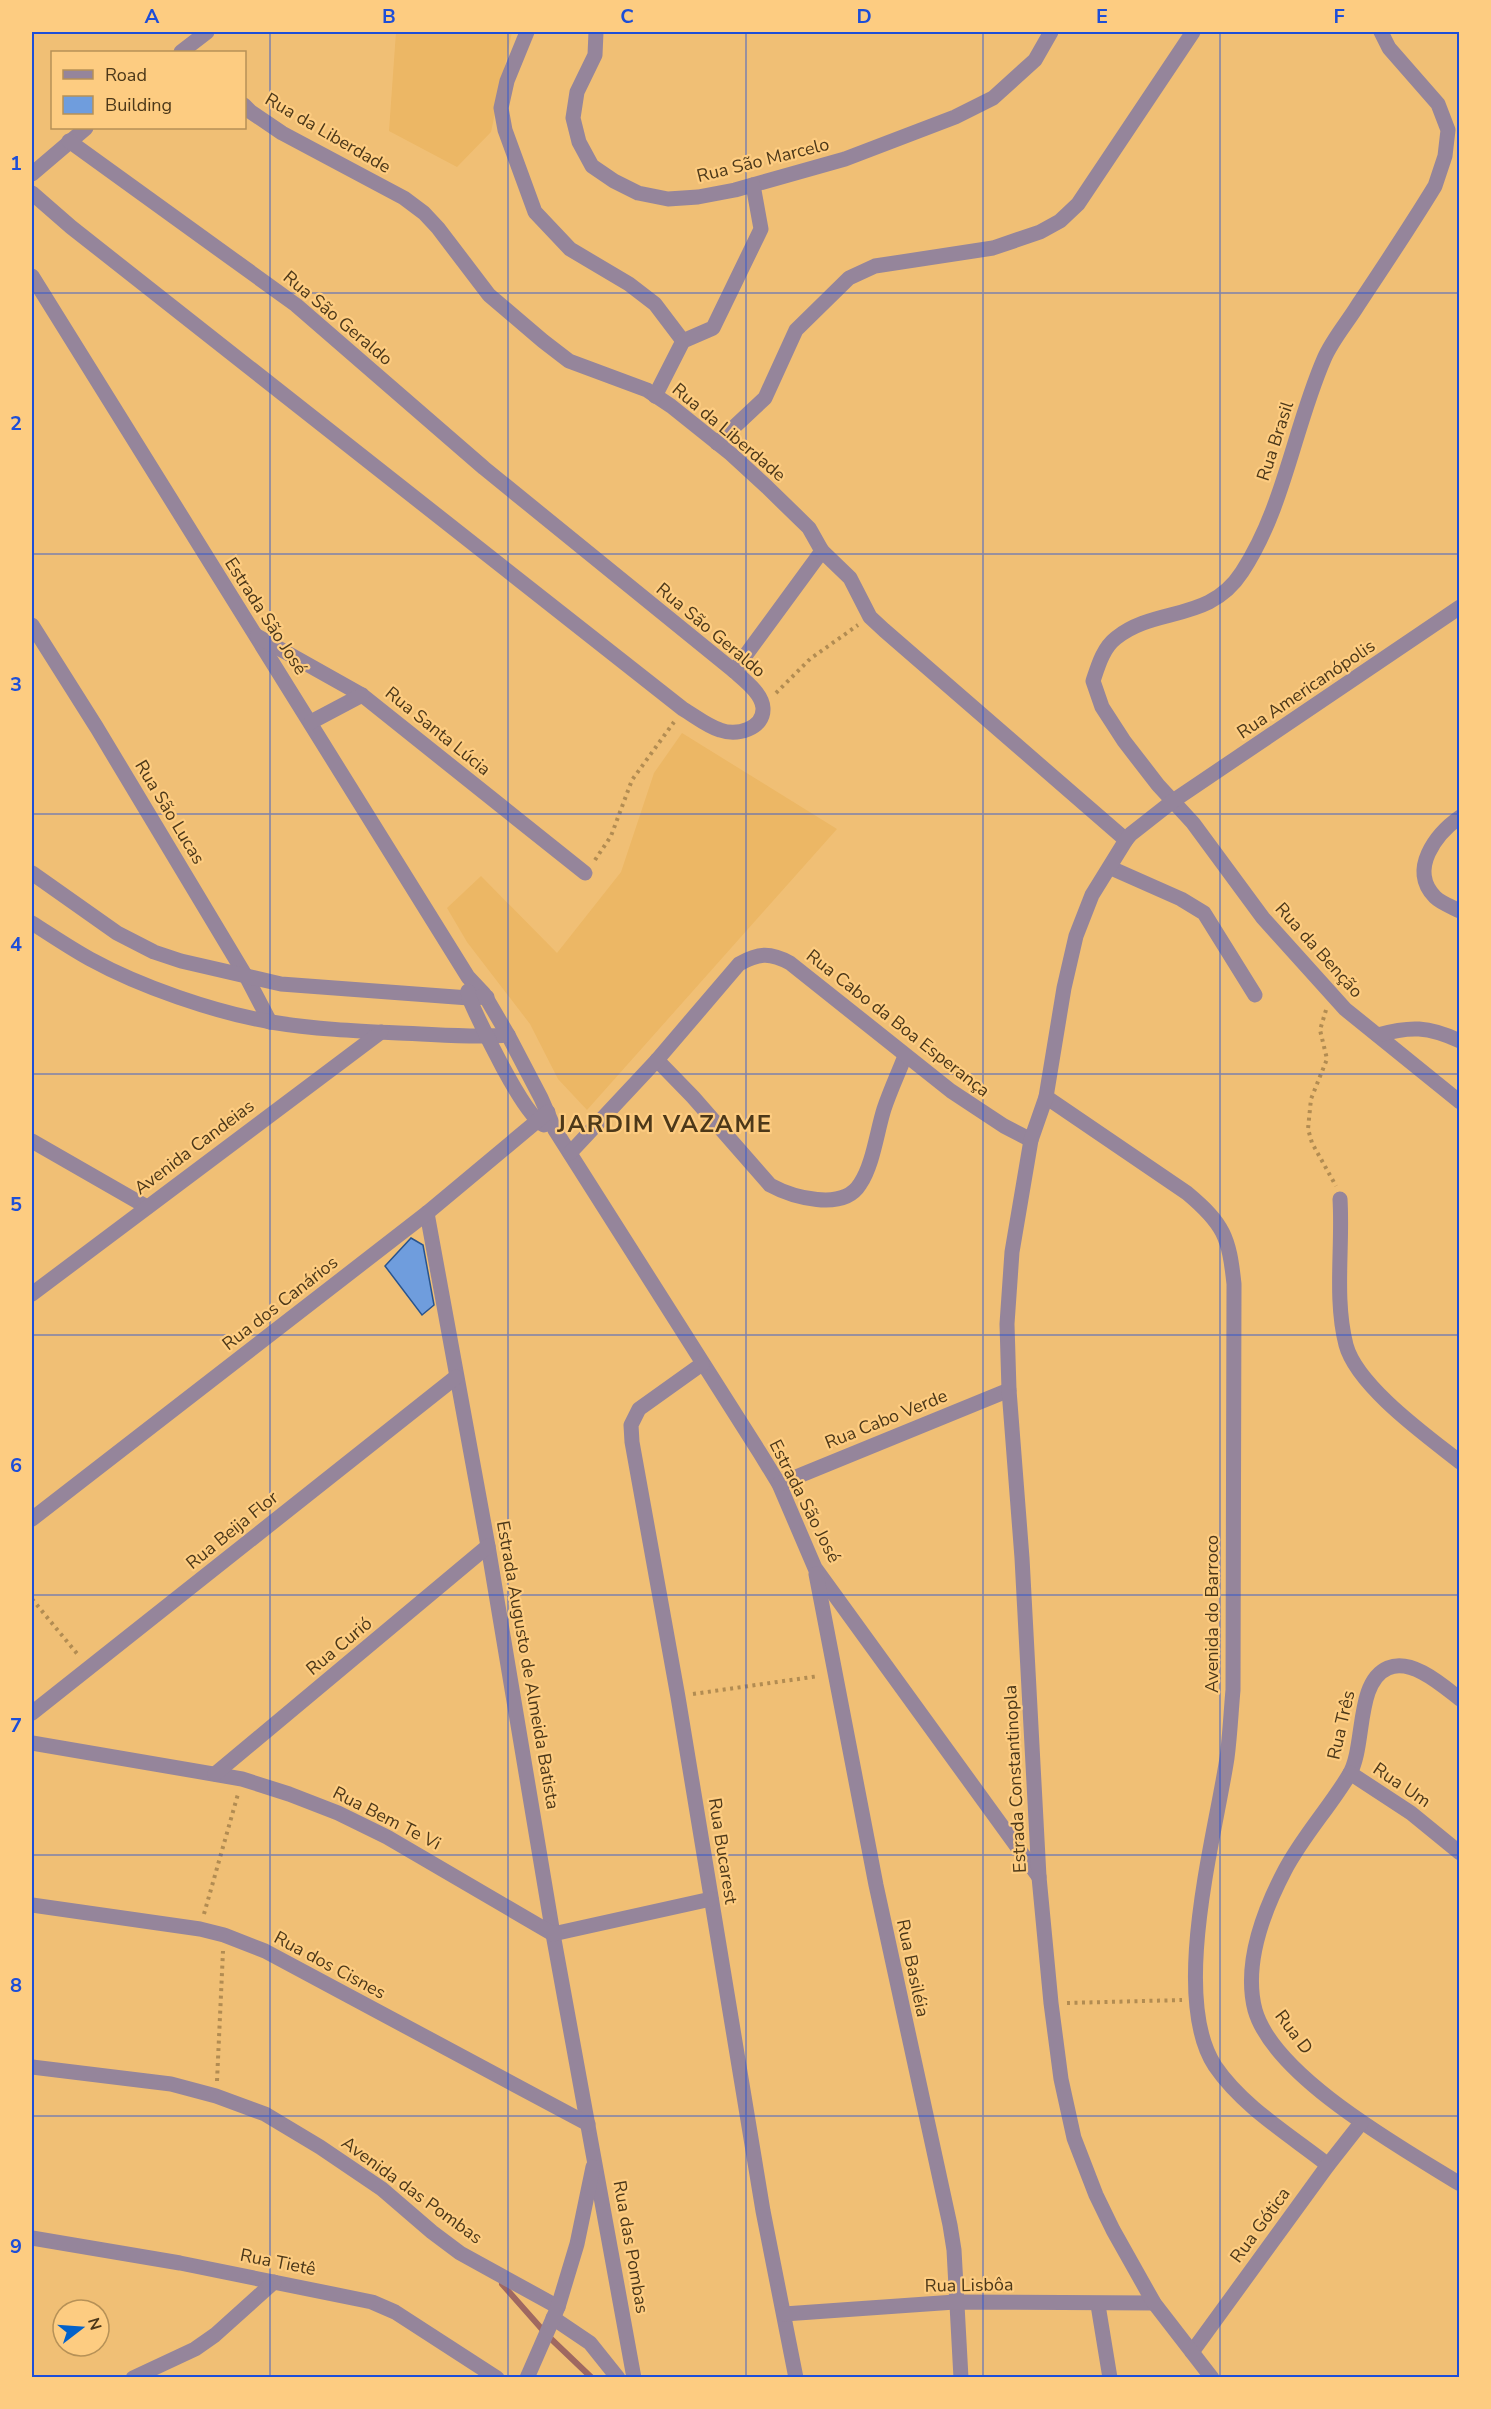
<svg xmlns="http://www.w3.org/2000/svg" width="1491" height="2409" font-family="'Nunito Sans',sans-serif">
	<rect width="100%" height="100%" fill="#f0bf75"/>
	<g fill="#ecb765">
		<path d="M396,32H512L491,132L457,167L389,131Z"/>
		<path d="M682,733L837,829L587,1110L558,1079L530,1024L467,942L447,908L481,876L557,953L621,872L654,773Z"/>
	</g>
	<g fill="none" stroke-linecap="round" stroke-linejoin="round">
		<path stroke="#9f6861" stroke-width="6" d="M502,2284L548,2336L592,2378"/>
	</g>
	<path fill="#6f9ddd" stroke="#29548e" stroke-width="1.5" d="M411,1238L423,1245L434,1305L422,1315L385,1266Z"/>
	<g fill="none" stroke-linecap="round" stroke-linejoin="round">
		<g stroke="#b28c52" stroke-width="4" stroke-dasharray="3 4.5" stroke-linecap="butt">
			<path d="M776,693L810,659L858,625"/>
			<path d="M595,860L611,836L632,780L674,722"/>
			<path d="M1326,1010L1320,1030L1327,1059L1311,1099L1308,1129L1312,1143L1336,1186"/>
			<path d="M32,1599L79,1656"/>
			<path d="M693,1694L819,1676"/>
			<path d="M204,1914L238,1794"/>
			<path d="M1067,2003L1182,2000"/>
			<path d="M217,2081L223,1951"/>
		</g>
		<g stroke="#95859b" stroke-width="15">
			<path d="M527,32L507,81L501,108L505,130L535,212L570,249L629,284L655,304L683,341"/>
			<path d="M596,32L595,55L577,92L573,118L579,142L592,166L614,181L638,193L668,199L698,197L735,190L845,159L955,117L993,98L1035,60L1051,32"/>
			<path d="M1381,32L1389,48L1438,104L1448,130L1445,156L1435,186C1410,227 1384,266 1358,305C1347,323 1332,340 1324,359C1294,428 1284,508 1242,572C1209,623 1156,606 1116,638C1103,648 1098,666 1093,681L1102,707L1124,741L1158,785L1193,823L1263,918L1345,1009L1460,1102"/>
			<path d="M181,52L207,32"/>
			<path d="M244,105L251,112L282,133L404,198L424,213L438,228L489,295L543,341L569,361L647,390L671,406L731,454L767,487L809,528L822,551L734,671"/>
			<path d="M32,174L86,128"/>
			<path d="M32,193L71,227L683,709C695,716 707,726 720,730C737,736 764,729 763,708C762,693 744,680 734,671L484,468L296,305L69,141"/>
			<path d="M32,276L468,977L484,994L508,1035L541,1098L555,1130L760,1453L779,1484L815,1568L1039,1877"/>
			<path d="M655,396L683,341L713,328L761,229L753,185"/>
			<path d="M717,443L765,398L796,330L849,278L875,266L993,248L1040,232L1060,221L1078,204L1193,32"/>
			<path d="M822,551L850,578L870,617L884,630L1126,840"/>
			<path d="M32,625L97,728L247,978L270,1022"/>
			<path d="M257,636L362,695L585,873"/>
			<path d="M311,722L362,695"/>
			<path d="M1460,817C1436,834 1408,870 1435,897C1441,903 1452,907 1460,911"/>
			<path d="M1111,868L1181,899L1204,913L1255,995"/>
			<path d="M32,873L117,933L154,952L181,961L281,984L469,998L487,997"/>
			<path d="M32,923C51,935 70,948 90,959C141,987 214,1012 271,1022C313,1029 356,1031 399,1033C435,1034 472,1038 508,1035"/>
			<path d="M468,991L469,998C480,1023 523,1115 544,1125"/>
			<path d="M1378,1035C1410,1026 1428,1026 1460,1041"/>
			<path d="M657,1060L693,1097L770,1185C792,1197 843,1212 860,1184C873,1165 877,1131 884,1109C890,1091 898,1074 905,1056"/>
			<path d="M1046,1097L1187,1193C1224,1224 1229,1237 1234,1284L1233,1690C1231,1712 1230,1735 1227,1758C1215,1837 1170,1997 1215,2066C1243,2107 1290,2135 1328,2165"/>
			<path d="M32,1141L147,1207"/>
			<path d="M570,1153L657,1060L739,964C758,953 770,952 790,963L951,1091L1004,1126L1031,1140"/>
			<path d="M1340,1199C1343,1247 1334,1298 1346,1345C1357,1386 1427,1436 1460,1462"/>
			<path d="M427,1213L488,1546L553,1934L634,2378"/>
			<path d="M32,1294L381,1032"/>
			<path d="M702,1364L639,1409L631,1425L632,1442L678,1697L763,2211L796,2378"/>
			<path d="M779,1484L1009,1390"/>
			<path d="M32,1519L427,1213L548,1112"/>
			<path d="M816,1574L876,1885L950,2225L954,2250L961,2378"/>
			<path d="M1460,1699C1442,1685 1412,1658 1388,1668C1355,1682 1366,1747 1349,1775C1329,1808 1303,1836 1285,1870C1264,1910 1243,1964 1255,2010C1274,2077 1402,2148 1460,2184"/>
			<path d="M32,1713L456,1377"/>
			<path d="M32,1743L242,1779L289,1794L338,1813L387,1837L553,1934L711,1899"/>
			<path d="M1350,1773L1411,1813L1460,1853"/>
			<path d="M215,1774L488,1546"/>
			<path d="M32,1905L200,1929L224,1935L265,1951L588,2124"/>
			<path d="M32,2067L171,2084L216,2096L265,2114L320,2147L382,2189L432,2232L460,2253L558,2307"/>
			<path d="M32,2238L180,2263L372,2302L395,2312L497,2378"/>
			<path d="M1098,2305L1110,2378"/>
			<path d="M784,2314L955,2302L1154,2303"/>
			<path d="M553,2318L590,2343L618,2378"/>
			<path d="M1192,2352L1328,2165L1361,2123"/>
			<path d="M133,2378L195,2349L215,2335L274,2282"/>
			<path d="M527,2378L558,2307L577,2244L593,2167"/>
			<path d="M1212,2378L1154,2303L1113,2230L1096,2195L1074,2138L1061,2079L1051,2003L1039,1877L1022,1558L1009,1390L1007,1324L1012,1252L1031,1140L1046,1097L1064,988L1076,936L1092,895L1126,840L1131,834L1173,801L1460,607"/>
		</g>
	</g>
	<path fill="none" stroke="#1d4ed8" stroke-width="1.5" stroke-opacity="0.55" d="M270,32V2378M508,32V2378M746,32V2378M983,32V2378M1220,32V2378M32,293H1460M32,554H1460M32,814H1460M32,1074H1460M32,1335H1460M32,1595H1460M32,1855H1460M32,2116H1460"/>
	<g text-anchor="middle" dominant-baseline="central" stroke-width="4.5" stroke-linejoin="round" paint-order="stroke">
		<g font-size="18" fill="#4c3819" stroke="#fdcc81">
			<text transform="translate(328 133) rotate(30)">Rua da Liberdade</text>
			<text transform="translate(763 160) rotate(-14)">Rua São Marcelo</text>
			<text transform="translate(338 318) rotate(40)">Rua São Geraldo</text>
			<text transform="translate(729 432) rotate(40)">Rua da Liberdade</text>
			<text transform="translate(1275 441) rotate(-72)">Rua Brasil</text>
			<text transform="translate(266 616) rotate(57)">Estrada São José</text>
			<text transform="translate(711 630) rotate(40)">Rua São Geraldo</text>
			<text transform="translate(1306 689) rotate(-34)">Rua Americanópolis</text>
			<text transform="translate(438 731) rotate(39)">Rua Santa Lúcia</text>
			<text transform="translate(170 812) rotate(59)">Rua São Lucas</text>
			<text transform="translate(1319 950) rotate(48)">Rua da Benção</text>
			<text transform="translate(898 1023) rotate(38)">Rua Cabo da Boa Esperança</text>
			<text transform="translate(194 1147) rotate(-37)">Avenida Candeias</text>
			<text transform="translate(280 1303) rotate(-38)">Rua dos Canários</text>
			<text transform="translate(886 1419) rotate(-22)">Rua Cabo Verde</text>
			<text transform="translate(805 1501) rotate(63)">Estrada São José</text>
			<text transform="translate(232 1530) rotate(-39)">Rua Beija Flor</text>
			<text transform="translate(1212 1614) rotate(-90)">Avenida do Barroco</text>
			<text transform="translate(339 1646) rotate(-40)">Rua Curió</text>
			<text transform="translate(528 1665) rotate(80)">Estrada Augusto de Almeida Batista</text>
			<text transform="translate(1341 1725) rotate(-77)">Rua Três</text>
			<text transform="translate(1015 1779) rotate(-93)">Estrada Constantinopla</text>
			<text transform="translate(1402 1785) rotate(34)">Rua Um</text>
			<text transform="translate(387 1818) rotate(27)">Rua Bem Te Vi</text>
			<text transform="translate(723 1851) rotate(81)">Rua Bucarest</text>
			<text transform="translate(330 1965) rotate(28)">Rua dos Cisnes</text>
			<text transform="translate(913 1968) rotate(78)">Rua Basiléia</text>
			<text transform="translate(1294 2032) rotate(53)">Rua D</text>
			<text transform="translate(412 2190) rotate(36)">Avenida das Pombas</text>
			<text transform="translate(1260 2225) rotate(-54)">Rua Gótica</text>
			<text transform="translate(631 2247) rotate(80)">Rua das Pombas</text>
			<text transform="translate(278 2262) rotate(11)">Rua Tietê</text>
			<text transform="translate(969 2285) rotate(-1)">Rua Lisbôa</text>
		</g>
		<g font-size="24" font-weight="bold" letter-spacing="1.5" fill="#4c3819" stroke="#fdcc81">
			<text x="665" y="1124">JARDIM VAZAME</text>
		</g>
	</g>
	<rect width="1491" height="2409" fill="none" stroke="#fdcc81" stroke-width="66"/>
	<rect x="51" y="51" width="195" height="78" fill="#fdcc81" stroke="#b69157" stroke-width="1.5"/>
	<rect x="63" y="70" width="30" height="9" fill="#95859b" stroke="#b69157" stroke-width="1.5"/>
	<text x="105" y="81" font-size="18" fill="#4c3819">Road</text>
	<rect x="63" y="96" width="30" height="18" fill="#6f9ddd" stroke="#b69157" stroke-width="1.5"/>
	<text x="105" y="111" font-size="18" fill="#4c3819">Building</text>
	<g transform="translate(81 2328) rotate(73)"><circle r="28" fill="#fdcc81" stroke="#b69157" stroke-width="1.5"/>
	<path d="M0-4.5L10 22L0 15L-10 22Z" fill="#0362cb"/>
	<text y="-9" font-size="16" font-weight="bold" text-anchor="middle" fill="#4c3819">N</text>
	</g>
	<rect x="33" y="33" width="1425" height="2343" fill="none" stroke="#1d4ed8" stroke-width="2"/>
	<g font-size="20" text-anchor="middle" font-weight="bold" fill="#1d4ed8">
		<text x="152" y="23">A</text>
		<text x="389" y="23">B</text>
		<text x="627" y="23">C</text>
		<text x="864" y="23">D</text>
		<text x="1102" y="23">E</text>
		<text x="1339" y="23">F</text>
		<text x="16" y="170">1</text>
		<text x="16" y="430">2</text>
		<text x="16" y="691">3</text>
		<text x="16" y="951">4</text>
		<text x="16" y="1211">5</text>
		<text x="16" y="1472">6</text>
		<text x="16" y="1732">7</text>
		<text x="16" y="1992">8</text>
		<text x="16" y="2253">9</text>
	</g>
</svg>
